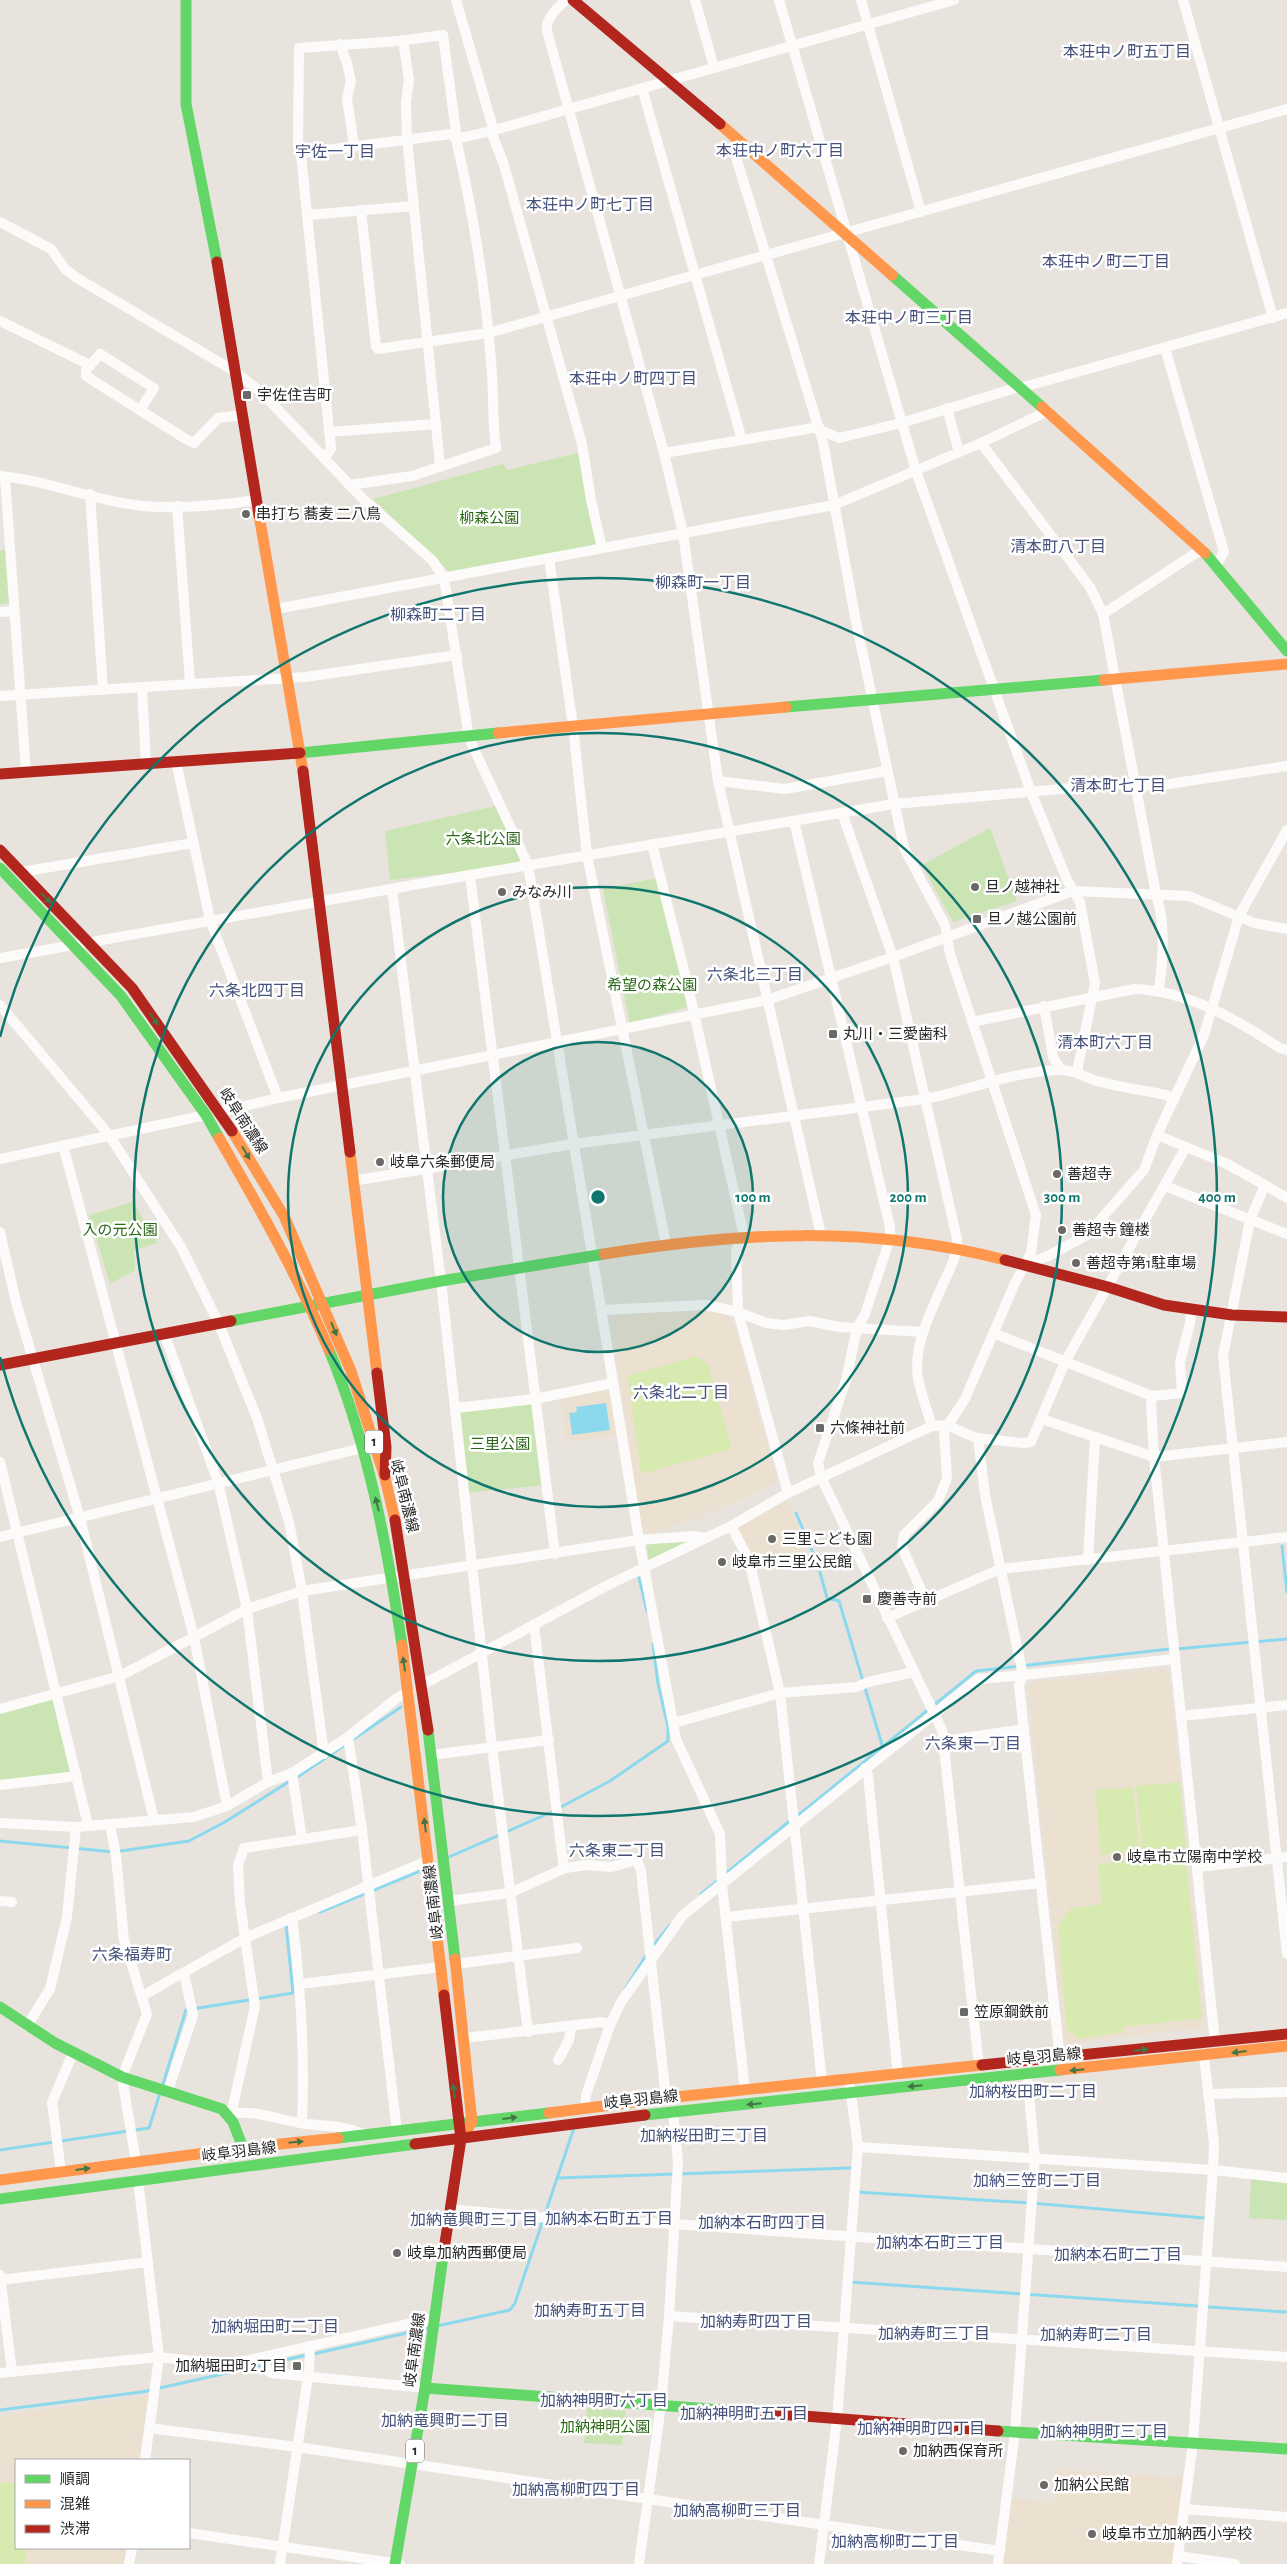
<svg xmlns="http://www.w3.org/2000/svg" width="1287" height="2564" font-family="'Alegreya Sans','Noto Sans JP',sans-serif">
	<rect width="100%" height="100%" fill="#e8e3dd"/>
	<g fill="#ece1d1">
		<path d="M703,1309L728,1316L735,1327L777,1482L702,1517L648,1534L641,1528L612,1324L616,1316Z"/>
		<path d="M607,1390L610,1392L617,1435L566,1442L561,1398Z"/>
		<path d="M786,1499L808,1550L754,1566L735,1529Z"/>
		<path d="M1165,1669L1169,1673L1206,2027L1065,2044L1028,1687L1032,1682Z"/>
		<path d="M148,2395L139,2460H16V2548H126L124,2564H0V2416Z"/>
		<path d="M1058,2469L1185,2478L1172,2564H1003L1012,2498L1053,2503Z"/>
	</g>
	<g fill="#cae5b3">
		<path d="M578,453L597,546L452,574L373,499L503,464L507,470Z"/>
		<path d="M6,550L10,603L0,604V551Z"/>
		<path d="M500,805L526,864L390,880L385,831Z"/>
		<path d="M990,828L1017,901L953,922L922,865Z"/>
		<path d="M657,878L687,1007L630,1024L603,889Z"/>
		<path d="M133,1202L158,1243L134,1250L135,1270L110,1284L89,1215Z"/>
		<path d="M535,1399L546,1485L465,1493L456,1408Z"/>
		<path d="M690,1538L691,1543L649,1562L646,1541Z"/>
		<path d="M54,1698L74,1775L0,1783V1710Z"/>
		<path d="M1251,2179L1287,2183V2220L1249,2218Z"/>
		<path d="M587,2408L626,2411L622,2445L584,2443Z"/>
	</g>
	<g fill="#d7eab0">
		<path d="M696,1356L708,1364L732,1449L641,1474L628,1376Z"/>
		<path d="M1180,1782L1186,1852L1143,1856L1136,1786Z"/>
		<path d="M1133,1787L1140,1851L1101,1855L1095,1790Z"/>
		<path d="M1185,1855L1202,2018L1123,2027L1124,2032L1079,2039L1067,2030L1058,1926L1071,1908L1102,1904L1098,1864Z"/>
		<path d="M0,2482L16,2484V2548H27L25,2564H0Z"/>
	</g>
	<path fill="#8cd9ee" d="M606,1403L610,1430L572,1435L569,1413L577,1412L576,1407Z"/>
	<g fill="none" stroke-linecap="round" stroke-linejoin="round">
		<g stroke="#8cd9ee" stroke-width="3">
			<path d="M796,1513L818,1565L827,1598L839,1601L883,1748"/>
			<path d="M1282,1546L1287,1592"/>
			<path d="M639,1578L647,1611"/>
			<path d="M1176,1649L1287,1639"/>
			<path d="M296,1778L401,1707"/>
			<path d="M559,1808L610,1781L668,1741V1727L658,1684L653,1644"/>
			<path d="M796,1817L976,1671L1169,1649"/>
			<path d="M0,1841L114,1852L189,1841L225,1822L290,1781"/>
			<path d="M449,1857L554,1811"/>
			<path d="M724,1875L791,1820"/>
			<path d="M701,1894L720,1879"/>
			<path d="M320,1912L425,1869"/>
			<path d="M652,1947L670,1925"/>
			<path d="M625,1989L647,1954"/>
			<path d="M162,2087L186,2010L293,1993L286,1925"/>
			<path d="M0,2150L149,2128L160,2093"/>
			<path d="M557,2178L850,2168"/>
			<path d="M856,2192L1031,2203L1204,2218"/>
			<path d="M849,2282L1198,2306"/>
			<path d="M1209,2307L1287,2312"/>
			<path d="M437,2326L510,2310L515,2303L574,2128"/>
			<path d="M313,2354L429,2328"/>
			<path d="M0,2410L142,2392L307,2355"/>
		</g>
		<g stroke="#fcfbfa" stroke-width="10">
			<path d="M456,0L493,128L491,131L504,165L582,444L591,500L602,548"/>
			<path d="M566,0C557,8 545,19 547,31L664,453L683,533L718,781L821,1235"/>
			<path d="M695,0L714,67"/>
			<path d="M779,0L916,471L1031,792L1067,880L1080,902L1095,983L1077,1072"/>
			<path d="M861,0L921,212"/>
			<path d="M1183,0L1273,318"/>
			<path d="M403,40L409,80L406,103L407,139L440,465"/>
			<path d="M340,44L347,63L351,81L347,98L354,146"/>
			<path d="M642,88L742,440"/>
			<path d="M740,141L735,147V154L823,442L855,617L904,848L945,925L950,954L1036,1215L1031,1253L1015,1283L965,1399L944,1431L947,1478L938,1501L904,1535L902,1547L926,1601"/>
			<path d="M303,153L298,145L299,48L399,41L443,35L456,132L455,135"/>
			<path d="M361,210L376,347L378,349L488,333L1287,109"/>
			<path d="M309,215L413,206"/>
			<path d="M0,222L51,249L65,269L77,278L234,371L262,393L363,499L433,561L444,578L469,738L528,865L639,1540L676,1739L720,1834L722,1885L745,2090"/>
			<path d="M0,321L90,365"/>
			<path d="M1165,348L1224,552L1217,564"/>
			<path d="M1020,388L1287,313"/>
			<path d="M947,408L959,452"/>
			<path d="M140,410L154,388L100,354L86,370V376L184,438L194,443L218,418L242,415"/>
			<path d="M820,430L839,438L901,423L1019,387"/>
			<path d="M329,432L436,424"/>
			<path d="M981,443L1090,587L1103,614L1156,894C1166,926 1163,957 1159,990"/>
			<path d="M664,453L819,427"/>
			<path d="M324,458L331,449L301,155L303,153L451,134L456,139L491,131L954,0"/>
			<path d="M0,476C46,480 89,499 135,505C175,510 217,506 257,500"/>
			<path d="M5,477L26,772"/>
			<path d="M349,485L412,476L496,448C492,420 494,390 491,361C485,286 473,212 456,139"/>
			<path d="M90,494L103,690"/>
			<path d="M177,506L190,683"/>
			<path d="M549,558L573,726L587,855L666,1244"/>
			<path d="M276,609L834,505L981,443L1048,411"/>
			<path d="M0,612L13,611"/>
			<path d="M1103,614L1202,549"/>
			<path d="M142,687L146,764"/>
			<path d="M0,696L305,677L457,655"/>
			<path d="M176,761L210,920L278,1098"/>
			<path d="M718,781L785,789L886,771"/>
			<path d="M842,813L893,957L957,1239C958,1255 949,1271 942,1286C930,1314 913,1346 918,1378C921,1394 927,1410 932,1426"/>
			<path d="M794,821L890,1227V1239L865,1314L857,1328L846,1380L818,1463L821,1477L942,1730L979,2066"/>
			<path d="M652,844L688,986L744,1236L736,1250L738,1312L788,1493"/>
			<path d="M21,872L193,843"/>
			<path d="M470,875L555,1554"/>
			<path d="M392,889L441,1281L492,1747L528,2032"/>
			<path d="M0,958L470,875L894,804L1117,784L1156,786L1287,766"/>
			<path d="M0,1005L109,1135L181,1247L218,1322L257,1418L289,1522L302,1591L324,1754"/>
			<path d="M1044,1006L1053,1057L1061,1070"/>
			<path d="M972,1022L1134,989C1189,991 1235,1019 1280,1048L1287,1050"/>
			<path d="M221,1112L278,1098L767,1000L893,957L1073,891L1189,896L1254,923L1287,929"/>
			<path d="M1157,1135L1225,1163L1265,1185L1250,1220L1223,1356L1287,1954"/>
			<path d="M63,1145L194,1637L227,1806"/>
			<path d="M0,1159L206,1115"/>
			<path d="M353,1181L573,1144L925,1099C970,1090 1014,1071 1061,1070C1074,1070 1082,1076 1094,1080C1117,1087 1142,1090 1166,1095L1174,1100"/>
			<path d="M1265,1185L1287,1198"/>
			<path d="M1165,1186L1287,1234"/>
			<path d="M0,1232L16,1302L80,1518L154,1820"/>
			<path d="M1024,1265L1048,1256L1087,1235L1144,1170L1157,1135L1204,1035L1239,916L1287,830"/>
			<path d="M1191,1309L1190,1323L1180,1362L1182,1393L1152,1396L1151,1403L1154,1457L1215,2042"/>
			<path d="M601,1310L706,1305L738,1312L766,1323L784,1325L810,1321L839,1327L923,1332"/>
			<path d="M164,1333L218,1482L247,1609L268,1782"/>
			<path d="M993,1333L1152,1396"/>
			<path d="M456,1408L535,1399L613,1383"/>
			<path d="M1042,1419L1154,1457L1287,1442"/>
			<path d="M0,1462L88,1825"/>
			<path d="M731,1526L749,1560L780,1693L822,2082"/>
			<path d="M0,1537L362,1448"/>
			<path d="M1088,1560L1095,1438"/>
			<path d="M887,1618L1000,1569L1287,1537"/>
			<path d="M534,1624L563,1863L565,1868"/>
			<path d="M422,1685L606,1586L731,1526L788,1493L932,1426L947,1425L976,1438L1023,1443L1031,1442L1065,1362L1186,1147"/>
			<path d="M0,1709L120,1676L247,1609L302,1591L639,1540L694,1536L706,1538"/>
			<path d="M1181,1716L1287,1705"/>
			<path d="M674,1723L780,1693L857,1687L868,1682L914,1672"/>
			<path d="M348,1737L362,1830L397,2132"/>
			<path d="M944,1741L1024,1729"/>
			<path d="M431,1755L549,1740"/>
			<path d="M865,1768L868,1775L898,2075"/>
			<path d="M292,1773L302,1839"/>
			<path d="M0,1785L77,1776"/>
			<path d="M0,1823L76,1827L194,1817L227,1806L268,1782L292,1773L348,1737L397,1698L409,1692"/>
			<path d="M110,1825L116,1856L124,1940L147,2014L122,2077L136,2162"/>
			<path d="M1198,1867L1287,1857"/>
			<path d="M0,1901L12,1902"/>
			<path d="M449,1901L510,1893L565,1868L588,1865L611,1867L637,1860L641,1871L666,2098"/>
			<path d="M726,1917L1041,1883"/>
			<path d="M290,1918L293,1925C301,1991 305,2056 302,2123"/>
			<path d="M456,1964L577,1948"/>
			<path d="M300,1984L441,1967"/>
			<path d="M142,1996L245,1938L429,1860"/>
			<path d="M27,2026L50,1989L67,1917L76,1827"/>
			<path d="M464,2038L602,2022L610,2025"/>
			<path d="M1060,2059L1019,1685L1023,1675L1175,1659"/>
			<path d="M558,2060L569,2040L571,2027"/>
			<path d="M168,2091L193,2015L184,1973"/>
			<path d="M1210,2094L1287,2092"/>
			<path d="M585,2109L586,2095L610,2025L621,2002L683,1915L978,1679L1023,1675L985,1495L978,1438"/>
			<path d="M229,2114L233,2106L255,2006L240,1904L238,1865L244,1848L362,1830"/>
			<path d="M229,2114C253,2109 276,2119 300,2123C326,2127 340,2124 364,2134"/>
			<path d="M858,2147L1213,2170L1287,2178"/>
			<path d="M61,2172L52,2102L73,2053"/>
			<path d="M138,2180L159,2357L145,2460"/>
			<path d="M449,2209L559,2219L674,2224L1287,2267"/>
			<path d="M0,2275L12,2372"/>
			<path d="M0,2280L148,2262"/>
			<path d="M669,2316L1287,2357"/>
			<path d="M264,2358L267,2370L271,2373L425,2388"/>
			<path d="M0,2373L159,2357L227,2365L435,2318"/>
			<path d="M149,2428L297,2447L1000,2551"/>
			<path d="M1184,2509L1287,2517"/>
			<path d="M189,2533L400,2564"/>
			<path d="M1178,2556L1235,2564"/>
			<path d="M129,2564L132,2548"/>
			<path d="M280,2564L309,2370L310,2348"/>
			<path d="M639,2564L661,2405L669,2316L678,2162L673,2111"/>
			<path d="M819,2564L837,2419L858,2147L850,2087"/>
			<path d="M998,2564L1015,2432L1035,2158L1027,2074"/>
			<path d="M1177,2564L1193,2442L1213,2170L1214,2144L1204,2056"/>
		</g>
		<g stroke="#63d668" stroke-width="11">
			<path d="M186,0V104L217,262"/>
			<path d="M892,275L1042,407"/>
			<path d="M1205,553L1287,651"/>
			<path d="M786,707L1104,680"/>
			<path d="M300,753L498,733"/>
			<path d="M0,868L121,996L206,1115L219,1138"/>
			<path d="M231,1321L441,1281L604,1254"/>
			<path d="M329,1350C368,1443 387,1546 402,1645"/>
			<path d="M428,1730L455,1959"/>
			<path d="M0,2007L55,2043L122,2077L222,2109L233,2122L243,2148"/>
			<path d="M645,2115L1060,2070"/>
			<path d="M338,2138L549,2113"/>
			<path d="M0,2199L415,2144"/>
			<path d="M425,2388L765,2413"/>
			<path d="M998,2431L1287,2449"/>
			<path d="M395,2564L425,2388L443,2256"/>
		</g>
		<g stroke="#ff974d" stroke-width="11">
			<path d="M720,124L892,275"/>
			<path d="M1042,407L1205,553"/>
			<path d="M259,515L303,771"/>
			<path d="M1104,680L1287,664"/>
			<path d="M498,733L786,707"/>
			<path d="M232,1131L284,1216L351,1371L385,1478L395,1520"/>
			<path d="M219,1138C259,1207 298,1276 329,1350"/>
			<path d="M350,1152L377,1373"/>
			<path d="M604,1254C741,1232 869,1225 1005,1260"/>
			<path d="M402,1645L444,1995"/>
			<path d="M455,1959L472,2122L461,2139"/>
			<path d="M1060,2070L1287,2046"/>
			<path d="M549,2113L666,2098L982,2065"/>
			<path d="M0,2180L243,2148L338,2138"/>
		</g>
		<g stroke="#b3261e" stroke-width="11">
			<path d="M573,0L720,124"/>
			<path d="M217,262L259,515"/>
			<path d="M303,771L350,1152"/>
			<path d="M0,774L300,753"/>
			<path d="M0,850L132,988L232,1131"/>
			<path d="M1005,1260L1108,1287L1164,1305L1232,1315L1287,1317"/>
			<path d="M0,1365L231,1321"/>
			<path d="M377,1373L386,1447L385,1475"/>
			<path d="M395,1520L428,1730"/>
			<path d="M982,2065L1287,2034"/>
			<path d="M415,2144L645,2115"/>
			<path d="M443,2256L461,2139L444,1995"/>
			<path d="M765,2413L998,2431"/>
		</g>
	</g>
	<defs><path id="oneway-solid" d="M-6-.8H1V-3.2L6.5 0L1 3.2V.8H-6Z" transform="scale(1.25)"/></defs>
	<g fill="#437645">
		<use href="#oneway-solid" transform="translate(46 898) rotate(46)"/>
		<use href="#oneway-solid" transform="translate(154 1019) rotate(54)"/>
		<use href="#oneway-solid" transform="translate(246 1153) rotate(59)"/>
		<use href="#oneway-solid" transform="translate(334 1329) rotate(68)"/>
		<use href="#oneway-solid" transform="translate(377 1504) rotate(-104)"/>
		<use href="#oneway-solid" transform="translate(404 1664) rotate(-98)"/>
		<use href="#oneway-solid" transform="translate(425 1825) rotate(-97)"/>
		<use href="#oneway-solid" transform="translate(1141 2050) rotate(-6)"/>
		<use href="#oneway-solid" transform="translate(1239 2052) rotate(173)"/>
		<use href="#oneway-solid" transform="translate(1077 2070) rotate(174)"/>
		<use href="#oneway-solid" transform="translate(915 2086) rotate(174)"/>
		<use href="#oneway-solid" transform="translate(454 2091) rotate(-96)"/>
		<use href="#oneway-solid" transform="translate(754 2104) rotate(174)"/>
		<use href="#oneway-solid" transform="translate(510 2118) rotate(-7)"/>
		<use href="#oneway-solid" transform="translate(296 2142) rotate(-6)"/>
		<use href="#oneway-solid" transform="translate(83 2169) rotate(-7)"/>
	</g>
	<circle cx="598" cy="1197" r="155" fill="#0f766e" fill-opacity=".12"/>
	<g fill="none" stroke="#0f766e" stroke-width="2.5">
		<circle cx="598" cy="1197" r="155"/>
		<circle cx="598" cy="1197" r="310"/>
		<circle cx="598" cy="1197" r="464"/>
		<path d="M0 1037A619 619 0 1 1 0 1357"/>
	</g>
	<g fill="#6b6967" stroke="#fff" stroke-width="2">
		<rect x="242" y="390" width="10" height="10" rx="2.5"/>
		<circle cx="246" cy="514" r="5"/>
		<circle cx="975" cy="887" r="5"/>
		<circle cx="502" cy="892" r="5"/>
		<rect x="972" y="914" width="10" height="10" rx="2.5"/>
		<rect x="828" y="1029" width="10" height="10" rx="2.5"/>
		<circle cx="380" cy="1162" r="5"/>
		<circle cx="1057" cy="1174" r="5"/>
		<circle cx="1062" cy="1230" r="5"/>
		<circle cx="1076" cy="1263" r="5"/>
		<rect x="815" y="1423" width="10" height="10" rx="2.5"/>
		<circle cx="772" cy="1539" r="5"/>
		<circle cx="722" cy="1562" r="5"/>
		<rect x="862" y="1594" width="10" height="10" rx="2.5"/>
		<circle cx="1117" cy="1857" r="5"/>
		<rect x="959" y="2007" width="10" height="10" rx="2.5"/>
		<circle cx="397" cy="2253" r="5"/>
		<rect x="292" y="2361" width="10" height="10" rx="2.5"/>
		<circle cx="903" cy="2451" r="5"/>
		<circle cx="1044" cy="2485" r="5"/>
		<circle cx="1092" cy="2534" r="5"/>
	</g>
	<g text-anchor="middle" dominant-baseline="central" stroke-width="5" stroke-linejoin="round" paint-order="stroke">
		<g fill="#fff" stroke="#686868" stroke-width="1">
			<rect x="365" y="1430.5" width="18" height="23" rx="4"/>
			<rect x="406" y="2439.5" width="18" height="23" rx="4"/>
		</g>
		<g font-size="14" font-weight="bold" fill="#282828">
			<text x="374" y="1442">1</text>
			<text x="415" y="2451">1</text>
		</g>
		<g font-size="15" fill="#282828" stroke="#fff" text-anchor="start">
			<text x="257" y="395">宇佐住吉町</text>
			<text x="256" y="514">串打ち 蕎麦 二八鳥</text>
			<text x="985" y="887">旦ノ越神社</text>
			<text x="512" y="892">みなみ川</text>
			<text x="987" y="919">旦ノ越公園前</text>
			<text x="843" y="1034">丸川・三愛歯科</text>
			<text x="390" y="1162">岐阜六条郵便局</text>
			<text x="1067" y="1174">善超寺</text>
			<text x="1072" y="1230">善超寺 鐘楼</text>
			<text x="1086" y="1263">善超寺第1駐車場</text>
			<text x="830" y="1428">六條神社前</text>
			<text x="782" y="1539">三里こども園</text>
			<text x="732" y="1562">岐阜市三里公民館</text>
			<text x="877" y="1599">慶善寺前</text>
			<text x="1127" y="1857">岐阜市立陽南中学校</text>
			<text x="974" y="2012">笠原鋼鉄前</text>
			<text x="407" y="2253">岐阜加納西郵便局</text>
			<text x="287" y="2366" text-anchor="end">加納堀田町2丁目</text>
			<text x="913" y="2451">加納西保育所</text>
			<text x="1054" y="2485">加納公民館</text>
			<text x="1102" y="2534">岐阜市立加納西小学校</text>
		</g>
		<g font-size="15" fill="#2a6915" stroke="#fff">
			<text x="489" y="518">柳森公園</text>
			<text x="483" y="839">六条北公園</text>
			<text x="652" y="985">希望の森公園</text>
			<text x="120" y="1230">入の元公園</text>
			<text x="500" y="1444">三里公園</text>
			<text x="605" y="2427">加納神明公園</text>
		</g>
		<g font-size="15" fill="#282828" stroke="#fff">
			<text transform="translate(243 1121) rotate(57)">岐阜南濃線</text>
			<text transform="translate(404 1496) rotate(76)">岐阜南濃線</text>
			<text transform="translate(434 1902) rotate(-97)">岐阜南濃線</text>
			<text transform="translate(1044 2057) rotate(-5)">岐阜羽島線</text>
			<text transform="translate(641 2100) rotate(-6)">岐阜羽島線</text>
			<text transform="translate(239 2152) rotate(-7)">岐阜羽島線</text>
			<text transform="translate(415 2350) rotate(-82)">岐阜南濃線</text>
		</g>
		<g font-size="16" fill="#46527c" stroke="#fff">
			<text x="1127" y="52">本荘中ノ町五丁目</text>
			<text x="780" y="151">本荘中ノ町六丁目</text>
			<text x="335" y="152">宇佐一丁目</text>
			<text x="590" y="205">本荘中ノ町七丁目</text>
			<text x="1106" y="262">本荘中ノ町二丁目</text>
			<text x="909" y="318">本荘中ノ町三丁目</text>
			<text x="633" y="379">本荘中ノ町四丁目</text>
			<text x="1058" y="547">清本町八丁目</text>
			<text x="703" y="583">柳森町一丁目</text>
			<text x="438" y="615">柳森町二丁目</text>
			<text x="1118" y="786">清本町七丁目</text>
			<text x="755" y="975">六条北三丁目</text>
			<text x="257" y="991">六条北四丁目</text>
			<text x="1105" y="1043">清本町六丁目</text>
			<text x="681" y="1393">六条北二丁目</text>
			<text x="973" y="1744">六条東一丁目</text>
			<text x="617" y="1851">六条東二丁目</text>
			<text x="132" y="1955">六条福寿町</text>
			<text x="1033" y="2092">加納桜田町二丁目</text>
			<text x="704" y="2136">加納桜田町三丁目</text>
			<text x="1037" y="2181">加納三笠町二丁目</text>
			<text x="609" y="2219">加納本石町五丁目</text>
			<text x="474" y="2220">加納竜興町三丁目</text>
			<text x="762" y="2223">加納本石町四丁目</text>
			<text x="940" y="2243">加納本石町三丁目</text>
			<text x="1118" y="2255">加納本石町二丁目</text>
			<text x="590" y="2311">加納寿町五丁目</text>
			<text x="756" y="2322">加納寿町四丁目</text>
			<text x="275" y="2327">加納堀田町二丁目</text>
			<text x="934" y="2334">加納寿町三丁目</text>
			<text x="1096" y="2335">加納寿町二丁目</text>
			<text x="604" y="2401">加納神明町六丁目</text>
			<text x="744" y="2414">加納神明町五丁目</text>
			<text x="445" y="2421">加納竜興町二丁目</text>
			<text x="921" y="2429">加納神明町四丁目</text>
			<text x="1104" y="2432">加納神明町三丁目</text>
			<text x="576" y="2490">加納高柳町四丁目</text>
			<text x="737" y="2511">加納高柳町三丁目</text>
			<text x="895" y="2542">加納高柳町二丁目</text>
		</g>
	</g>
	<circle cx="598" cy="1197" r="8" fill="#0f766e" stroke="#fff" stroke-width="2.5"/>
	<g font-size="15" text-anchor="middle" font-weight="bold" fill="#0f766e" stroke="#fff" stroke-width="5" stroke-linejoin="round" paint-order="stroke">
		<text x="753" y="1202">100 m</text>
		<text x="908" y="1202">200 m</text>
		<text x="1062" y="1202">300 m</text>
		<text x="1217" y="1202">400 m</text>
	</g>
	<rect x="15" y="2459" width="175" height="90" fill="#ffffff" stroke="#a9a9a9"/>
	<rect x="25" y="2475" width="25" height="8" fill="#63d668" stroke="#a9a9a9"/>
	<text x="60" y="2484" font-size="15" fill="#282828">順調</text>
	<rect x="25" y="2500" width="25" height="8" fill="#ff974d" stroke="#a9a9a9"/>
	<text x="60" y="2509" font-size="15" fill="#282828">混雑</text>
	<rect x="25" y="2525" width="25" height="8" fill="#b3261e" stroke="#a9a9a9"/>
	<text x="60" y="2534" font-size="15" fill="#282828">渋滞</text>
</svg>
